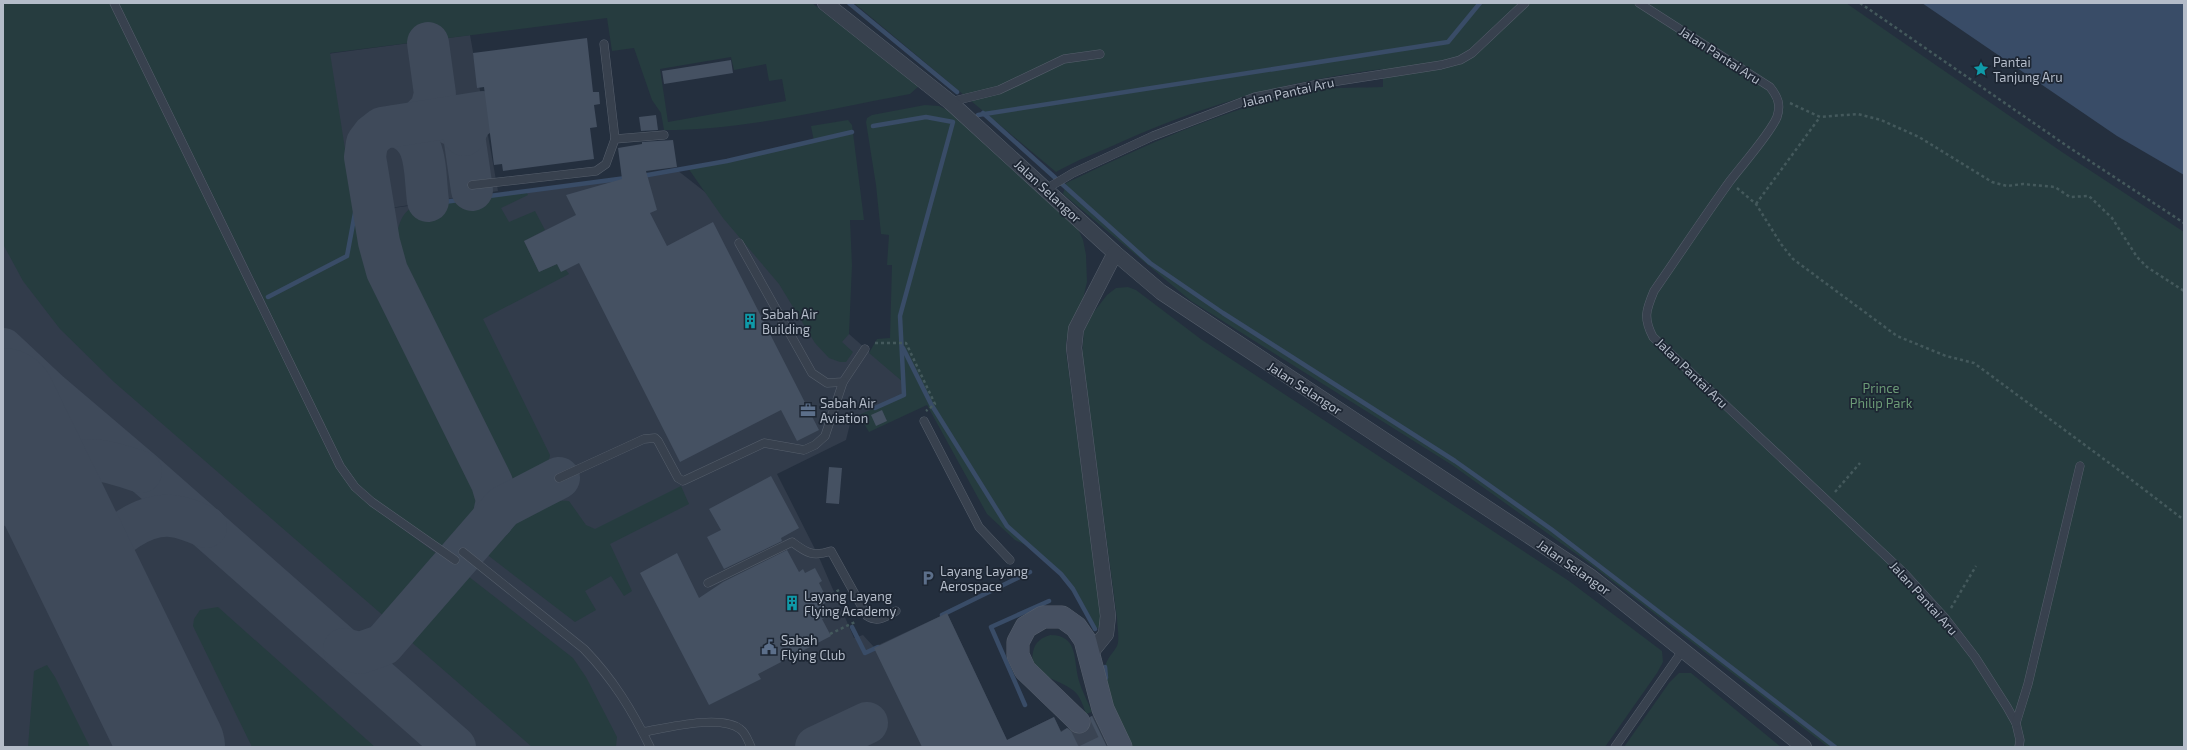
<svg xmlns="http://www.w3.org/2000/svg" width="2187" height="750" font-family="'Exo 2',sans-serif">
	<rect width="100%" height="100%" fill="#242f3e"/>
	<path fill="#323c4b" d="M3,3H270L297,58L470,35L498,191L378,210L677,170L714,199L849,334L922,398L865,424L861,419L850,424L846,440L777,474L818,555L854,638L863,635L874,647L947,613L1007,740L1054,717L1061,731L1100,712L1117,747H3Z"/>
	<g fill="#263c3f" fill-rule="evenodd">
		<path d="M3,3H110L338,468L370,505L441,557L386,618L114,382L60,329L23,281L3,244Z"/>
		<path d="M118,3H812L919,86L910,94C829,109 746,130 664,130L661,113L652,100L634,48L612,51L607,18L330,53L355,213L359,215L360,227L371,265L476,472L486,499L482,512L447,551L373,499L357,485L342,465L260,291ZM731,57L734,70L766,64L769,81L782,79L786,101L668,122L660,69Z"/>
		<path d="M854,3H1846L2062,152L2184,232V747H1828L1586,561L1452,465L1191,301L1063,194L1066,183C1146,145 1228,106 1316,90C1337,87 1361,88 1383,87V69C1290,80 1207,104 1121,142C1099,152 1077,160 1056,172Z"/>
		<path d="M925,105L939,106L947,110L1039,191L1078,229L1083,240L1086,255L1087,282L1083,299L1066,341V352L1101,611L1100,627L1095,629L1073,589L1061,574L1032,548L1015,540L987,514L927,405L869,432L859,415L904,395L903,382L869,353L877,339L890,338L892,265H887L889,235L881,234L876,185L866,122L867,118L872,115Z"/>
		<path d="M848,120L852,125L864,220H850L852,265L849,334L842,342L853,352L846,362H840L829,358L815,343L779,284L723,218L688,168L814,141L811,126Z"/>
		<path d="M526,191L528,195L501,208L509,222L535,211L545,230L524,241L539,272L557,264L561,271L566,270L569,274L483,319L550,455C548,472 532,482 517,487L508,481L493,455L396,254C396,236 397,215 414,206Z"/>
		<path d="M1128,287L1136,290L1202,340L1569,581L1662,651L1663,662L1657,673L1605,747H1131C1123,728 1102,688 1105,668C1106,659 1113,653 1117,646C1120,639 1117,626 1117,618L1082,355L1084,331L1093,313L1107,295L1116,288Z"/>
		<path d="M681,486L689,504L610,544L632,591L624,596L611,576L585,591L596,610L575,622L485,553C504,526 533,497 569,501L586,525L595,529Z"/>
		<path d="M464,573L573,658L586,677L617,737L616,746L532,747L409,640L418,625Z"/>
		<path d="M218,607L375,747H252L193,626L194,619L200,610Z"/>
		<path d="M1050,635C1079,635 1073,660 1079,681C1082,691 1088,702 1092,712L1086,714C1084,708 1081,699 1077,694C1065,679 1027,678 1033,652C1035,642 1041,638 1050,635Z"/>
		<path d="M47,665L55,677L90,747H28L34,671Z"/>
		<path d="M1679,673H1691L1781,747H1624L1669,683Z"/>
	</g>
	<path fill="#394c67" d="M1922,3H2184V175L2117,136Z"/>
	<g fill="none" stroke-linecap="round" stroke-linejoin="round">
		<g stroke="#394c67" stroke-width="4.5">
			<path d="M849,3L957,92"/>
			<path d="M983,113L1150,263L1223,313L1455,461L1551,529L1835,747"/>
			<path d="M978,115L1448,42L1480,3"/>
			<path d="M873,126L926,117L953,122L900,316L904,395L875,408"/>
			<path d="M642,176L727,161L852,132"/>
			<path d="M414,206L626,178"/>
			<path d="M268,297L347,256L355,213"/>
			<path d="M903,348L931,404L1007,526L1061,574L1073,589L1095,629"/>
			<path d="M942,615L1030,572"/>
			<path d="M852,627L865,653L878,647"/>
			<path d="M1105,667L1106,678"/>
			<path d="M1025,705L991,627L1049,601"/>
		</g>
		<g stroke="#3f4a5a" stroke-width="42">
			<path d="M441,120L456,126L464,135L472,190"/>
			<path d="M418,122L431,109L435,94L428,43"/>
			<path d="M395,126C429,135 424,172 428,201"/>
			<path d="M464,135L471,121L483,112L382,128L373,135L367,143L365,157L379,242L387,271L492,483L497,500L493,519"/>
			<path d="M3,349L50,393L144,473L455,747"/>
			<path d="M3,505C28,478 64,456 102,461C115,463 129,468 141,472"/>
			<path d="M94,588C96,580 96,569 99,561C109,536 145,514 171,516C184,517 195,522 206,527"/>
			<path d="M344,649L360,653L383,645L503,507L559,478"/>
			<path d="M816,747L867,723"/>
		</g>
		<path stroke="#3f4a5a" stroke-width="106" d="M3,401L172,747"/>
	</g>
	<g fill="#455162">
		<path d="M587,38L593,92H599L600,104L594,105L597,127L590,128L594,159L503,171L502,164L494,165L484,87L477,88L473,53Z"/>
		<path d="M731,60L733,73L664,84L662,71Z"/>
		<path d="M656,115L658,130L641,131L639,117Z"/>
		<path d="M673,140L677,167L646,171L657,210L650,213L667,246L713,222L819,430L797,441L781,410L680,462L579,263L561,272L557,264L539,272L524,241L576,215L566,195L622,179L618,148L642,144V142Z"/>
		<path d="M882,410L887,421L876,426L871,415Z"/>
		<path d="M829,467L842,468L839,504L826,503Z"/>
		<path d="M771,476L799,528L781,538L782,541L724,569L707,537L721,530L709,509Z"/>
		<path d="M787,550L799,572L803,569L805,573L815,568L822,581L819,583L828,601L822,605L828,616L822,619L831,636L758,674L761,679L709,705L640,573L677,553L699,598L723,582Z"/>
		<path d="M947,613L1007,740L1054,717L1061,732L1067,728L1076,734H1082L1088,730L1091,725L1090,717L1092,716L1107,747H922L874,648Z"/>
	</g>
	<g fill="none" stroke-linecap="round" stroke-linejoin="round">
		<path stroke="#3a4453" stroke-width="22" stroke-dasharray="22 11" stroke-linecap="butt" d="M1079,722L1091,747"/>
		<g stroke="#565f6c" stroke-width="9">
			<g id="lane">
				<path d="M114,3L340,466L355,487L372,502L455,560"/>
				<path d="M1639,3L1770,87C1778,97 1781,105 1777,117C1770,134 1742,165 1730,181C1704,217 1679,255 1654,291C1646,310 1643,318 1653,337L1904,573L1945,618L1975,657L2007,707L2016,723L2020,740L2019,747"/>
				<path d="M950,102L999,90L1064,59L1100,54"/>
				<path d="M615,139L664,135"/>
				<path d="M472,185L596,171L606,164L615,139L604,44"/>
				<path d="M1046,189L1073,173L1153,136L1255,97L1319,84L1441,65L1460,60L1472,53L1525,3"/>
				<path d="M739,243L812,373L827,383L843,382L865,349"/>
				<path d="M924,421L979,527L1010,560"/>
				<path d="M559,478L644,439L655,438L658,441L678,478L683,481L764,443L804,450L815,445L825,436L843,382"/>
				<path d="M463,552L584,649C613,679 632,710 650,747"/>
				<path d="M708,583L792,542C807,553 812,557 831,551L867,616C878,623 885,617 896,611"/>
				<path d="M2016,723L2028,684L2080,466"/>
				<path d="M643,732C666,728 721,714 740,729C746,733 748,741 751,747"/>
				<path d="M1615,747L1683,650"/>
			</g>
		</g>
		<g stroke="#565f6c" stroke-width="16">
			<g id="street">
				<path d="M825,3L950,102L1115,253L1161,292L1591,577L1804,747"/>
				<path d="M1089,655L1106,634L1108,616L1074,348L1076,329L1115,253"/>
			</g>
		</g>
		<g stroke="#565f6c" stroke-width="23">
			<path id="secondary" d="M1079,722L1025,670L1018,655V642L1026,627L1043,617H1062L1076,627L1085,640L1103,709L1121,747"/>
		</g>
		<g stroke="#44595c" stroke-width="2.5" stroke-dasharray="3 3" stroke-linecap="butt">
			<path d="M1860,3L2067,146L2184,223"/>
			<path d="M1790,103L1820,117L1858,114L1881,120L1919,137L1992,182L2007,186L2023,184L2055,187L2070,197L2089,196L2112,218L2137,257L2147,267L2184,291"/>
			<path d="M1737,188L1756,204L1781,244L1793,259L1897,336L1946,356L1974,363L2116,468L2184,520"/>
			<path d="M1756,204L1820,117"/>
			<path d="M875,343H906L935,404L926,411"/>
			<path d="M1835,492L1860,463"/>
			<path d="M826,597L839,590"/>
			<path d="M1951,608L1976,566"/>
			<path d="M830,634L857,621"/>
		</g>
		<use href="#lane" stroke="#38414e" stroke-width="8"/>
		<use href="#street" stroke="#38414e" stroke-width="15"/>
		<use href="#secondary" stroke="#465061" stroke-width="22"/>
	</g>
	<defs>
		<g id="sight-bare" transform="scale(1.2)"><path d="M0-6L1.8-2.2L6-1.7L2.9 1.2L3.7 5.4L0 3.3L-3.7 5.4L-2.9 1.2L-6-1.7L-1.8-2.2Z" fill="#0f9aa8" stroke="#1d2633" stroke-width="2.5" paint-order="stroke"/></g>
		<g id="building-bare" transform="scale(1.2)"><path d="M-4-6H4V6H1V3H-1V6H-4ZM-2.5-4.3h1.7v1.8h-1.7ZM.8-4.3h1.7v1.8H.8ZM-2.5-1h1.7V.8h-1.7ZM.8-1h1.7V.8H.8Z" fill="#0f9aa8" stroke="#1d2633" stroke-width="2.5" paint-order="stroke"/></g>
		<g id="office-bare" transform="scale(1.2)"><path d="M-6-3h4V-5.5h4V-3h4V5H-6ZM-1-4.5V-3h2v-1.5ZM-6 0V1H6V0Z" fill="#5c6f8a" stroke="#1d2633" stroke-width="2.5" paint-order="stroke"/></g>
		<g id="parking-bare" transform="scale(1.2)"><path d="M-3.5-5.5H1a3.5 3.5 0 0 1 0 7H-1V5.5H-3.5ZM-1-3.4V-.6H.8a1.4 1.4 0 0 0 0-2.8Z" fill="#5c6f8a" stroke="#1d2633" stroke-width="2.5" paint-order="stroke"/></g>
		<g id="civic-bare" transform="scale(1.2)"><path d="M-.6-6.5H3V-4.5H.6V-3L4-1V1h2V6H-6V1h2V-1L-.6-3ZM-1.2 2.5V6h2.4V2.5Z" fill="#5c6f8a" stroke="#1d2633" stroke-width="2.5" paint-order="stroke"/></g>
	</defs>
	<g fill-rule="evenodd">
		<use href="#sight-bare" x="1981" y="69"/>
		<use href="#building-bare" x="750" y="321"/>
		<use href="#office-bare" x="808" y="410"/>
		<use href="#parking-bare" x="928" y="578"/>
		<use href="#building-bare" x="792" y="603"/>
		<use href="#civic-bare" x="769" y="647"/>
	</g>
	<g text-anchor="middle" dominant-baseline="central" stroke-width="3.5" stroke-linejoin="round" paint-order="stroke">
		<g font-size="13" fill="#b4bcc9" stroke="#1d2633">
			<text transform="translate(1720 55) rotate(33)">Jalan Pantai Aru</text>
			<text transform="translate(1288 92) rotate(-13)">Jalan Pantai Aru</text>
			<text transform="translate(1048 191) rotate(43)">Jalan Selangor</text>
			<text transform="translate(1692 373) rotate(44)">Jalan Pantai Aru</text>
			<text transform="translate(1305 388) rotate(33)">Jalan Selangor</text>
			<text transform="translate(1574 567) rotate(35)">Jalan Selangor</text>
			<text transform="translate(1924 598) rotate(48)">Jalan Pantai Aru</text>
		</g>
		<g font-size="13" fill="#b4bcc9" stroke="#1d2633" text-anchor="start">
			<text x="1993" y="62">Pantai<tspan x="1993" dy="15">Tanjung Aru</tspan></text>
			<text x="762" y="314">Sabah Air<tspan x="762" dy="15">Building</tspan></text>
			<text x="820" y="403">Sabah Air<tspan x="820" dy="15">Aviation</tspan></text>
			<text x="940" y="571">Layang Layang<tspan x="940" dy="15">Aerospace</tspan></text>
			<text x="804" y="596">Layang Layang<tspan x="804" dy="15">Flying Academy</tspan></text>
			<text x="781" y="640">Sabah<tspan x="781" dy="15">Flying Club</tspan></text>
		</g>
		<g font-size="13" fill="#6b9a76" stroke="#1d2633">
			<text x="1881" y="388">Prince<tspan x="1881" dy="15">Philip Park</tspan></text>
		</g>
	</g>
	<rect width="2187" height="750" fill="none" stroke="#b4bcc9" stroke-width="8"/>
</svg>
